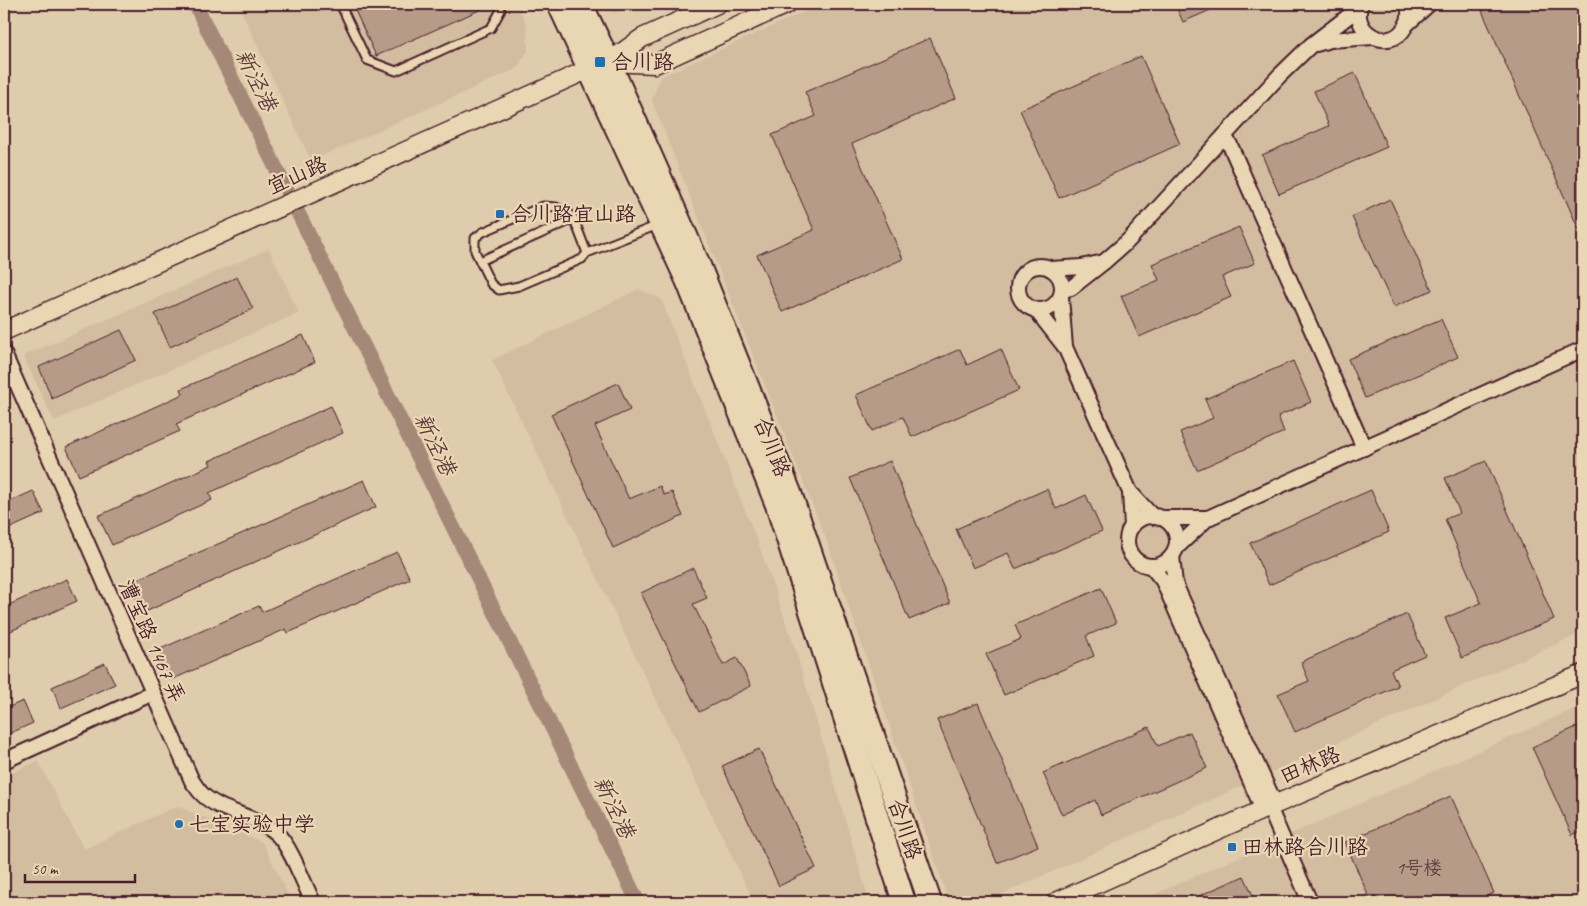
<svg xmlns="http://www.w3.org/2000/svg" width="1587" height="906" font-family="Caveat,'LXGW WenKai TC',sans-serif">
	<rect width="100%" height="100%" fill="#dfccac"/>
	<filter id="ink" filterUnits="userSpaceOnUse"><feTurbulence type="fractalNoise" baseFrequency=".02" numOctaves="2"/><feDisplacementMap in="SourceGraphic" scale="10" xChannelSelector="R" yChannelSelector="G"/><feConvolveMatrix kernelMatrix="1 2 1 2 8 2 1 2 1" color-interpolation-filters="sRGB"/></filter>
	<g filter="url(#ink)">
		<g fill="#d3bda1">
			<path d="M238,4H518L527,27L528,51L516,69L311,161Z"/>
			<path d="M597,4H636L615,13L599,9Z"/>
			<path d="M821,4H1583V632L985,902H949L826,539L652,101L660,77Z"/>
			<path d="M269,249L299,313L54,421L23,356Z"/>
			<path d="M639,289L661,299L758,543L794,645L868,897L867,902H754L492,360Z"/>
			<path d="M1583,705V902H1137Z"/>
			<path d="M38,761L84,849L177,806L262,842L292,902H4V776Z"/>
		</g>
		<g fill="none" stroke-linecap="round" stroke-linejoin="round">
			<path stroke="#a48878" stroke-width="15" d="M195,4L638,902"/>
		</g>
		<g fill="#b69b88" stroke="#4a1f2b">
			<path d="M352,4H493L376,56Z"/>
			<path d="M1175,4H1224L1183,22Z"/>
			<path d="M1499,4H1583V52L1579,54L1583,64V239L1482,11Z"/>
			<path d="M930,38L956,98L852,144L903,259L782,312L757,255L814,230L772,135L816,116L805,92Z"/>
			<path d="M1141,56L1180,144L1059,198L1020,110Z"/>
			<path d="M1355,73L1387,147L1279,194L1262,155L1329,126L1314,91Z"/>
			<path d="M1390,199L1432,290L1394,307L1352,217Z"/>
			<path d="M1239,227L1255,263L1222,277L1231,297L1139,337L1121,296L1159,280L1152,264Z"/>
			<path d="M237,277L253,309L170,347L155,314Z"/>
			<path d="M1441,319L1458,357L1365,398L1348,359Z"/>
			<path d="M121,330L136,360L52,399L39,367Z"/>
			<path d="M303,335L315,362L176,424L180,431L79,476L66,447L183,394L181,389Z"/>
			<path d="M960,349L967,365L1001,349L1019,390L912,437L903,417L872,431L856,395Z"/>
			<path d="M1293,361L1311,402L1278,416L1284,432L1197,470L1180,432L1213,418L1205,399Z"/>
			<path d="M618,383L630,410L595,426L629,499L660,486L664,495L672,492L683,516L613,548L551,414Z"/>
			<path d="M331,406L343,433L209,493L212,500L112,545L98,516L211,465L209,461Z"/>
			<path d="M890,461L950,603L909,620L850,478Z"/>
			<path d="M1486,461L1554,619L1462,658L1445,618L1481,603L1445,519L1460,513L1445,478Z"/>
			<path d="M364,480L376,507L143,613L129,583Z"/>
			<path d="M1047,489L1056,509L1086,495L1102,531L1015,569L1008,553L973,568L956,529Z"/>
			<path d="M1371,490L1389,532L1269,585L1250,543Z"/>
			<path d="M33,491L44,513L4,531V504Z"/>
			<path d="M397,552L410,579L288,633L286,629L171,680L158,650L259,606L262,612Z"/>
			<path d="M693,568L707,598L693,604L723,665L737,658L751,686L699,712L641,593Z"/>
			<path d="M67,579L77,601L4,634V607Z"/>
			<path d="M1101,588L1116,623L1086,636L1094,656L1004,695L986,654L1021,639L1015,625Z"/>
			<path d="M1407,614L1425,655L1391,670L1398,686L1295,732L1278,694L1309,681L1301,662Z"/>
			<path d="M105,663L115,684L61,708L52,687Z"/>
			<path d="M23,701L33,723L4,736V709Z"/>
			<path d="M978,703L1038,846L997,863L937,720Z"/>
			<path d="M1583,724V830L1572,835L1532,747Z"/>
			<path d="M1149,727L1158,746L1190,732L1207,768L1101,815L1095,800L1062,815L1043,773Z"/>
			<path d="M759,749L816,868L779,886L722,766Z"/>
			<path d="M1451,796L1494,893L1473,902H1371L1345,842Z"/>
			<path d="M1244,876L1256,902H1185Z"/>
		</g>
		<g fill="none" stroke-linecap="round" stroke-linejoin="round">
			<g stroke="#4a1f2b" stroke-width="11">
				<g id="service">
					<path d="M340,4L367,60L396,71L491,28L501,10L498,4"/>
					<path d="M587,253L574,219L567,212L556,207L543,206L483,232L475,238V251L491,284L499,290L519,286L582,259L587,253L658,225"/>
					<path d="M480,261L574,219"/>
				</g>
			</g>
			<g stroke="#4a1f2b" stroke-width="18">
				<g id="minor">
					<path d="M1361,4C1349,32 1390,54 1405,27C1410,20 1410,11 1407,4"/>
					<path d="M1408,23L1429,4"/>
					<path d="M1316,44L1330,40L1373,37"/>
					<path d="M1224,136L1230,145L1364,448"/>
					<path d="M1104,262L1128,241L1279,76L1311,45L1359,8"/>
					<circle cx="1040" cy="288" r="22"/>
					<path d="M1051,269L1081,267L1104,262L1071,288L1063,290"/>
					<path d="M1036,310L1065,347L1061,297"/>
					<path d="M1065,347L1130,492"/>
					<path d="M4,354L192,781C195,785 198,790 202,794C221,813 256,815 277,834C291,847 304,884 313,902"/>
					<circle cx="1152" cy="541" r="25"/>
					<path d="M1159,518H1208L1175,549"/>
					<path d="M1208,518L1583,349"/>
					<path d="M1132,526L1130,492L1153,517"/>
					<path d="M1172,556L1175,584L1275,804"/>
					<path d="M1151,566L1163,581L1263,810"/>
					<path d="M4,761L153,693"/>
					<path d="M1269,807L1310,902"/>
				</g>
			</g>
			<g stroke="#4a1f2b" stroke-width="21">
				<g id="tertiary">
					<path d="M609,62L655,64L787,4"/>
					<path d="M4,331L589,69L609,62L642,38L717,4"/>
					<path d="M1056,902L1269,807L1583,674"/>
				</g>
			</g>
			<g stroke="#4a1f2b" stroke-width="26">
				<g id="primary">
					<path d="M559,4L687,280L777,505L904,902"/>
					<path d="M581,4L609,62L698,263L790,493L930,902"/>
				</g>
			</g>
			<use href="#service" stroke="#e9d7b4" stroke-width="7"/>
			<use href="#minor" stroke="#e9d7b4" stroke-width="14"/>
			<use href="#tertiary" stroke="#e9d7b4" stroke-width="18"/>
			<use href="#primary" stroke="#e9d7b4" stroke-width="22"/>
		</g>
	</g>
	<g fill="#1f6fb2" stroke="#e9d7b4" stroke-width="2">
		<rect x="594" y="56" width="12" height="12" rx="2.5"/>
		<rect x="495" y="209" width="10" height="10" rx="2.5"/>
		<circle cx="179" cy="824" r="5"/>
		<rect x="1227" y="842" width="10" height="10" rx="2.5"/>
	</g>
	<g text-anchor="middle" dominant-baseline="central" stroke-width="4.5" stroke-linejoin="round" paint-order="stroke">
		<g font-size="19" fill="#653e42">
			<text x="1419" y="868">1号楼</text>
		</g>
		<g font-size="21" fill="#4a1f2b" stroke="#e9d7b4" text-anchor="start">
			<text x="611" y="62">合川路</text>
			<text x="510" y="214">合川路宜山路</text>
			<text x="189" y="824">七宝实验中学</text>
			<text x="1242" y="847">田林路合川路</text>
		</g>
		<g font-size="21" fill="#4a1f2b" stroke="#e9d7b4">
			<text transform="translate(297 175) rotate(-24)">宜山路</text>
			<text transform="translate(772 447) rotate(68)">合川路</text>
			<text transform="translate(152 641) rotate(66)">漕宝路 1467 弄</text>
			<text transform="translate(1310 765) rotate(-23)">田林路</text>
			<text transform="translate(905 829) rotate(71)">合川路</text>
		</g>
		<g font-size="22" font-style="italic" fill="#60393e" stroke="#e9d7b4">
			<text transform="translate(256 80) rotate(64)">新泾港</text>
			<text transform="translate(435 444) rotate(64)">新泾港</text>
			<text transform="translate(614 807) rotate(64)">新泾港</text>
		</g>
	</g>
	<rect width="1587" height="906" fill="none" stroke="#e9d7b4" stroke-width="20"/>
	<rect x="10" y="10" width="1567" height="886" fill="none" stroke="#4a1f2b" stroke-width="2" filter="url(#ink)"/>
	<path d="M25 874v8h110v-8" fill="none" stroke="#4a1f2b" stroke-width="2.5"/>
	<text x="32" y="874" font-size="15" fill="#4a1f2b" stroke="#e9d7b4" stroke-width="4" paint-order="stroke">50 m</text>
</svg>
